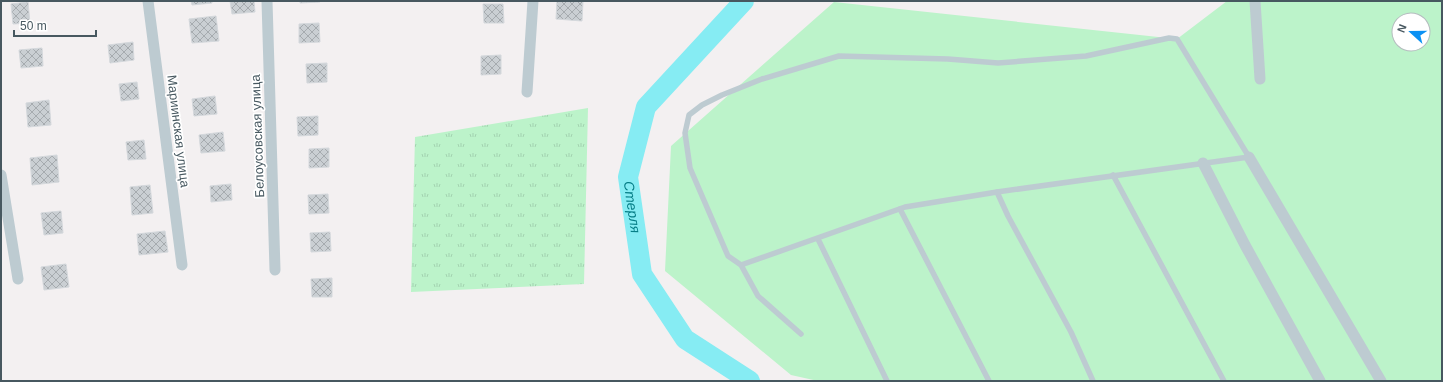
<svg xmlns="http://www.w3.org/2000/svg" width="1443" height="382" viewBox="0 0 1443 382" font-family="Arial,sans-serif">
	<defs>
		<pattern id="grass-tufts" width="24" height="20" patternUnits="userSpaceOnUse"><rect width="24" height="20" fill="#bcf3ca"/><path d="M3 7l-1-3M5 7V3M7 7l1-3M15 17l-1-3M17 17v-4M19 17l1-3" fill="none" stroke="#a3d2b0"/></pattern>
		<pattern id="building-cross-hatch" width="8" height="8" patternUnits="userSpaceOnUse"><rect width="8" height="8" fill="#cacfd3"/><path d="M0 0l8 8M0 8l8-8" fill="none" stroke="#a6abaf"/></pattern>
	</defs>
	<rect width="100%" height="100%" fill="#f3f0f1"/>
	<polygon fill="url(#grass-tufts)" points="588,108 584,284 411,292 415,137"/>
	<path fill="#bcf3ca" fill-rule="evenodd" d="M1227,1h215v380h-624l-27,-6 -126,-104 6,-125 163,-144 343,37zM1399,20h24v24h-24z"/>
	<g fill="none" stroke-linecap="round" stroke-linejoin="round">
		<path stroke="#86ecf3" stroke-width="20" id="s1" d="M744,1l-98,106 -18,70 14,97 43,65 65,42"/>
	</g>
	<g fill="url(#building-cross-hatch)" stroke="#d4d8dc">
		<polygon points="191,1 212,1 212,3 192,5"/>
		<polygon points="230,1 254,1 255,12 232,14"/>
		<polygon points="300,1 320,1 320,2 300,3"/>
		<polygon points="557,1 583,1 582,21 556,19"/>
		<polygon points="28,2 30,23 13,24 11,4"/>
		<polygon points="483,4 503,4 504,23 484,23"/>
		<polygon points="216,16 219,41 192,43 189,19"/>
		<polygon points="319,23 320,42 299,43 299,24"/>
		<polygon points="133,42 134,60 110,63 108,45"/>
		<polygon points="42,48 43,66 21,68 19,50"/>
		<polygon points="501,55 501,74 481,75 481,56"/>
		<polygon points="327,63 327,82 307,83 306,64"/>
		<polygon points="137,82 139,99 121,101 119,84"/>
		<polygon points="215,96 217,114 194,116 192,99"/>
		<polygon points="49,100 51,125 28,127 26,103"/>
		<polygon points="318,116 318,135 298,136 297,117"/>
		<polygon points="223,132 225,151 201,153 199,135"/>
		<polygon points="144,140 146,159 128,160 126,142"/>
		<polygon points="329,148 329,167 309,168 309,149"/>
		<polygon points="57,155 59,182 32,185 30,158"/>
		<polygon points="231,184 232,200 211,202 210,186"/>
		<polygon points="150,185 153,213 132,215 130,187"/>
		<polygon points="328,194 329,213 309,214 308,195"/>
		<polygon points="61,211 63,233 44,235 41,213"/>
		<polygon points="165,231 168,252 139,255 137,234"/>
		<polygon points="330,232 331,251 311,252 310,233"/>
		<polygon points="66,264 69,287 44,290 41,267"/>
		<polygon points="332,278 332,297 312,297 311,279"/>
	</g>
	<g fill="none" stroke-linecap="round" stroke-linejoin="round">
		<g stroke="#bdcbd1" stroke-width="5.5">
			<polyline points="1113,175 1224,381"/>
			<polyline points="997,192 1008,216 1071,332 1093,381"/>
			<polyline points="900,209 989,381"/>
			<polyline points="818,239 887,381"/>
			<polyline points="741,265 728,256 690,168 685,133 689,115 702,105 722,95 762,79 839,56 948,59 998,63 1086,56 1169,38 1177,39 1249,157 997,192 905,207 741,265 758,296 801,334"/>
		</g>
		<g stroke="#bdcbd1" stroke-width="11">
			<polyline points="148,1 182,265"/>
			<polyline points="267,1 275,270"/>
			<polyline points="1255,1 1260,79"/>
			<polyline points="527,92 533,1"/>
			<polyline points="1249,157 1381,381"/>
			<polyline points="1203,163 1245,245 1320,381"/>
			<polyline points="1,175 18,279"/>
		</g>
	</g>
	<g text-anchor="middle" stroke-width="3.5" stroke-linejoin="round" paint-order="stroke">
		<g font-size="13" fill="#475860" stroke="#fff">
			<text transform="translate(179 131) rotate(83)" y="5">Мариинская улица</text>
			<text transform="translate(257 136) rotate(-92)" y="5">Белоусовская улица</text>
		</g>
		<g font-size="14" font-style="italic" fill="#067e87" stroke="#fff">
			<text dy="5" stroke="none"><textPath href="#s1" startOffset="247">Стерля</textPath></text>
		</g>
	</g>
	<rect width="1443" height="382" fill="none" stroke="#475860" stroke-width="4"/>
	<g transform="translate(1411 32) rotate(291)"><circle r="19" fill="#ffffff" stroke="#b5bcbf"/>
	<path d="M0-3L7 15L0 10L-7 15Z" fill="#0b91f3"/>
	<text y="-6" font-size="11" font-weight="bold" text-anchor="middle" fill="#475860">N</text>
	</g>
	<path d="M14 30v6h82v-6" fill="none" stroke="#475860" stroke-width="2"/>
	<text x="20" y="30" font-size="12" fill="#475860" stroke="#ffffff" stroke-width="3" paint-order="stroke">50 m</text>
</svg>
